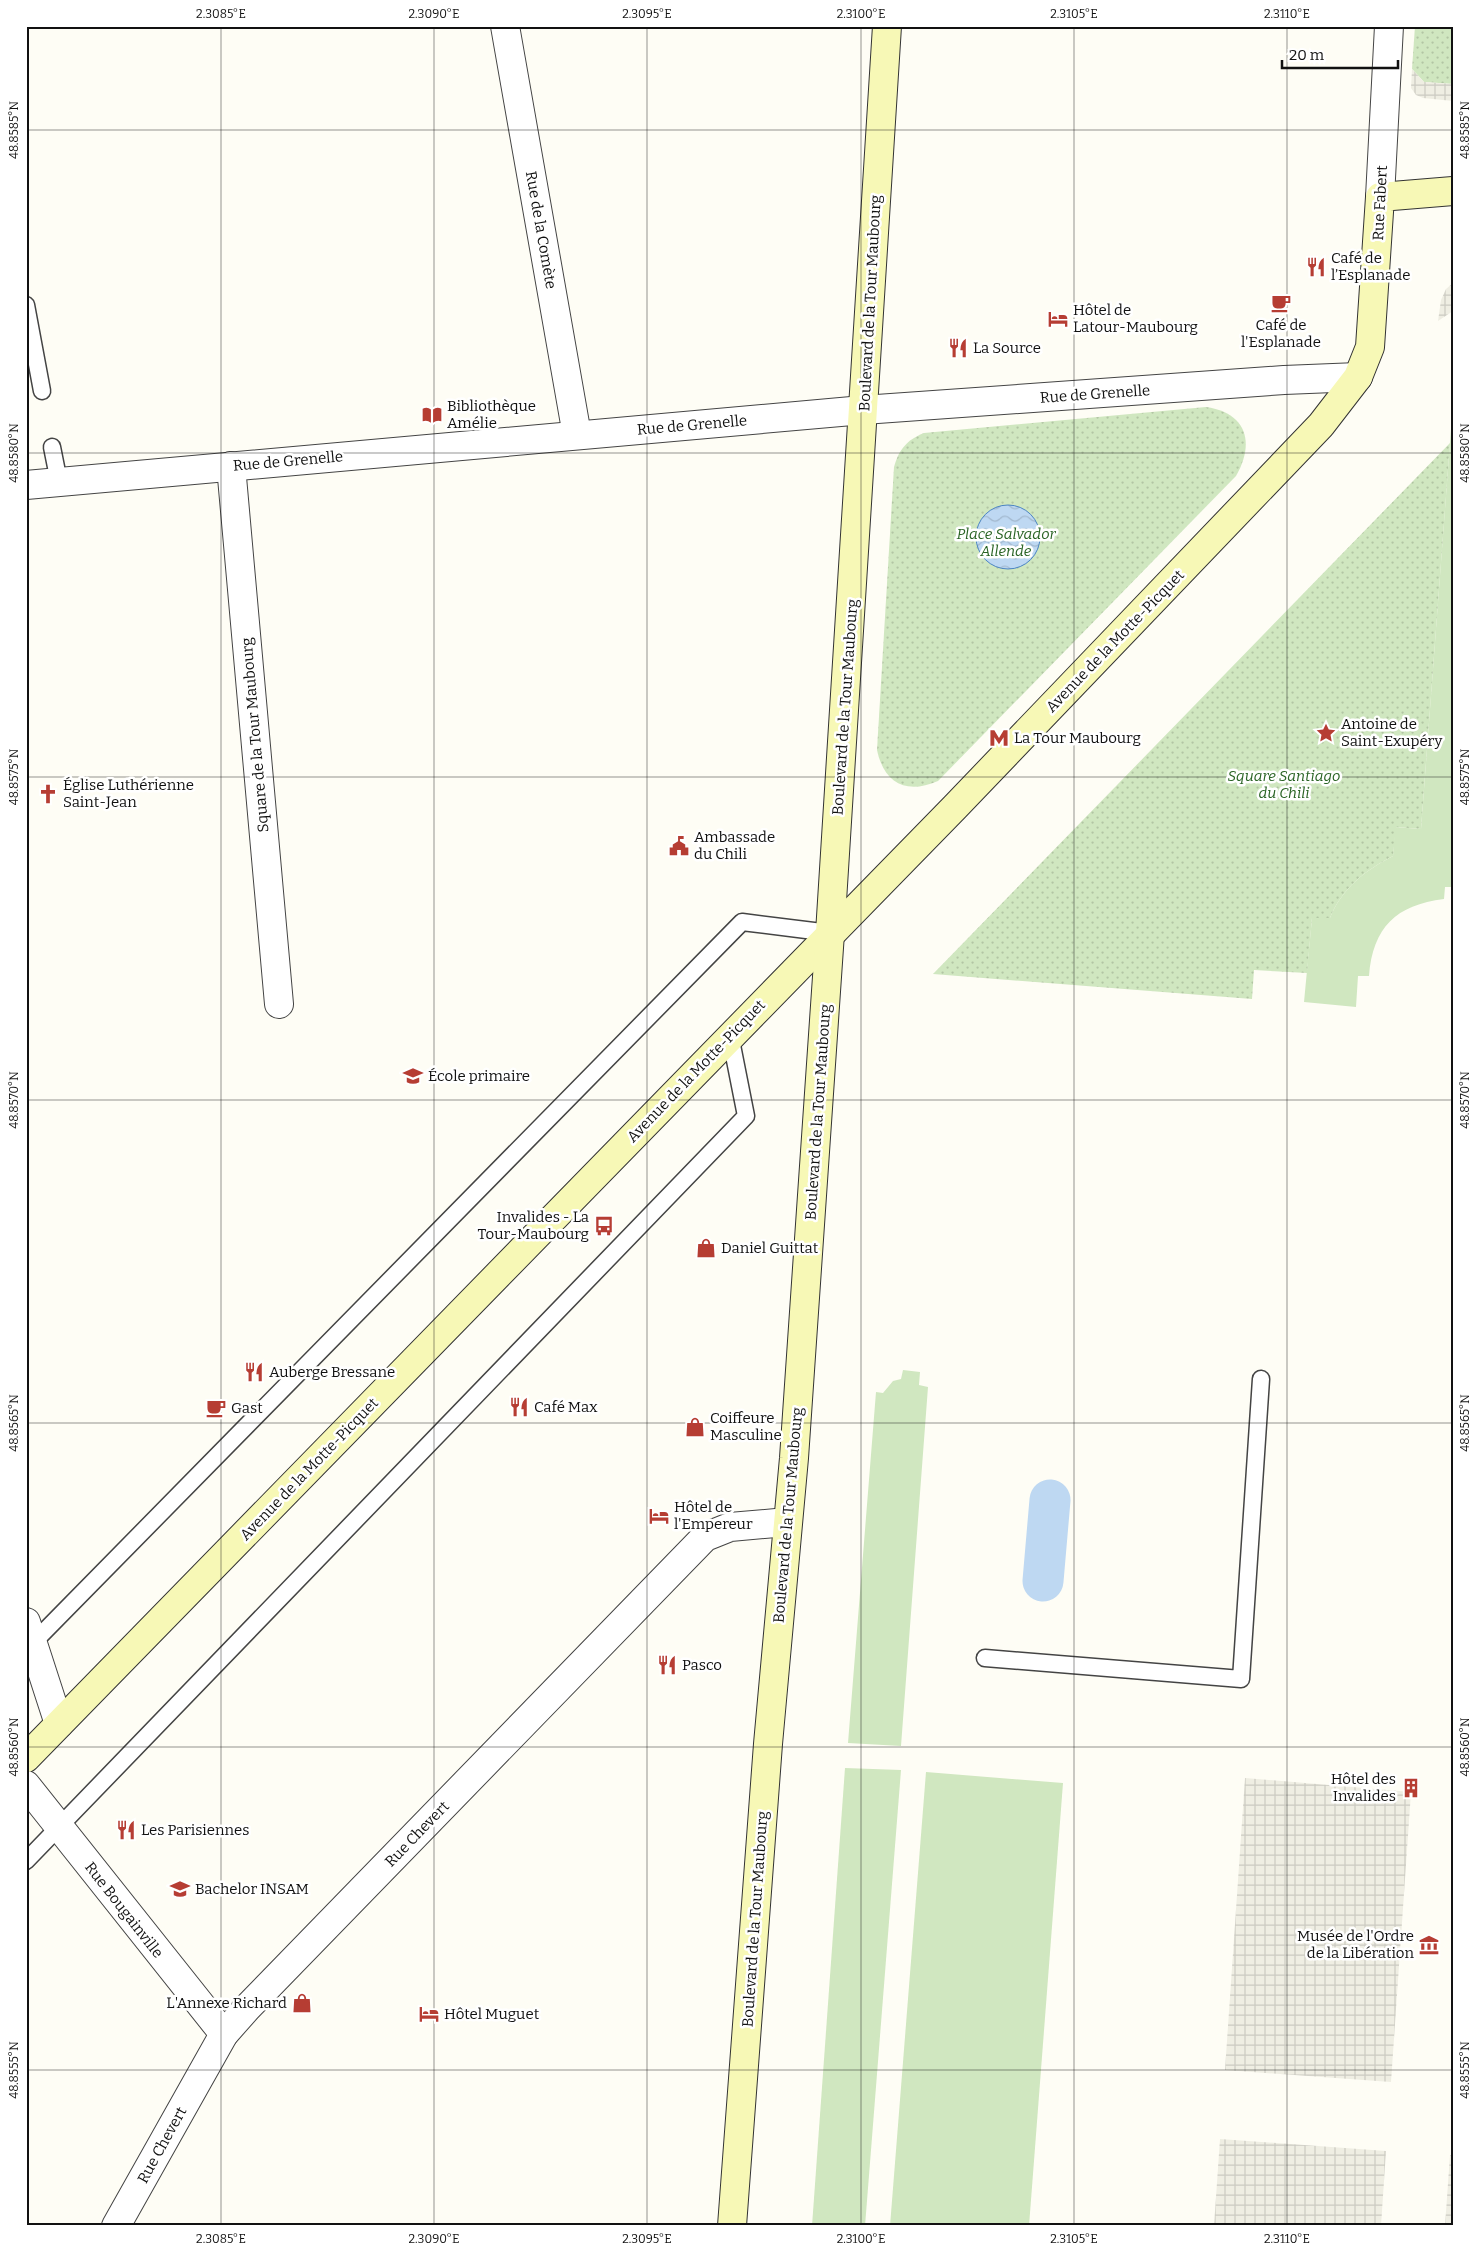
<svg xmlns="http://www.w3.org/2000/svg" width="1479" height="2252" viewBox="0 0 1479 2252" font-family="Bitter,serif">
	<defs>
		<pattern id="park-dots" width="8" height="8" patternUnits="userSpaceOnUse" patternTransform="scale(1.25)"><rect width="8" height="8" fill="#d0e7c0"/><path d="M2 2h.1M6 6h.1" fill="none" stroke="#b2c5a4" stroke-width="1.8" stroke-linecap="round"/></pattern>
		<pattern id="plaza-grid" width="8" height="8" patternUnits="userSpaceOnUse" patternTransform="scale(1.25)"><rect width="8" height="8" fill="#efeee3"/><path d="M0 4h8M4 0v8" fill="none" stroke="#cccbc2"/></pattern>
		<pattern id="water-waves" width="16" height="10" patternUnits="userSpaceOnUse" patternTransform="scale(1.25)"><rect width="16" height="10" fill="#bed8f2"/><path d="M0 5q4-4 8 0t8 0" fill="none" stroke="#a2b8ce"/></pattern>
	</defs>
	<rect width="100%" height="100%" fill="#fefdf5"/>
	<g fill="#d0e7c0">
		<path d="M1453,402v485h-8l-1,12c-48,6 -71,28 -75,77h-11l-2,31 -52,-5 8,-84h18c12,-30 36,-48 63,-62l2,-29 26,2z"/>
		<polygon points="903,1370 920,1372 919,1385 928,1387 901,1746 848,1743 876,1392 883,1393 893,1381 901,1379"/>
		<polygon points="845,1768 901,1770 865,2226 812,2226"/>
		<polygon points="926,1772 1063,1783 1029,2226 890,2226"/>
	</g>
	<g fill="url(#park-dots)">
		<polygon points="1415,26 1453,26 1453,84 1424,82 1412,69"/>
		<path d="M1206,407c41,6 49,36 30,69l-298,305c-32,14 -54,2 -61,-31l17,-283c5,-18 13,-27 30,-34z"/>
		<path d="M1450,443l-29,386 -25,-2 -3,29c-27,14 -51,32 -63,62h-18l-5,55 -53,-3 -2,29 -319,-25z"/>
	</g>
	<g fill="url(#plaza-grid)">
		<polygon points="1412,69 1424,82 1453,84 1453,101 1423,98 1416,95 1411,88"/>
		<polygon points="1453,283 1453,311 1438,321 1441,300 1446,289"/>
		<polygon points="1245,1778 1411,1792 1391,2082 1225,2070"/>
		<polygon points="1220,2139 1386,2151 1381,2226 1214,2226"/>
		<polygon points="1450,2155 1453,2156 1453,2226 1445,2226"/>
	</g>
	<circle fill="url(#water-waves)" stroke="#4b84c3" cx="1008" cy="537" r="32"/>
	<g fill="none" stroke-linecap="round" stroke-linejoin="round">
		<polyline stroke="#bed8f2" stroke-width="41" points="1043,1581 1050,1500"/>
		<defs>
			<g id="lane">
				<polyline points="26,305 42,391"/>
				<polyline points="52,447 59,482"/>
				<polyline points="28,1648 742,922 830,933"/>
				<polyline points="985,1658 1241,1679 1261,1379"/>
				<polyline points="26,1861 746,1116 730,1035"/>
			</g>
			<g id="street">
				<polyline points="505,26 577,435"/>
				<polyline points="1380,197 1389,26"/>
				<polyline points="231,466 279,1004"/>
				<polyline points="26,485 863,410 1284,380 1358,377"/>
				<polyline points="26,1622 59,1724"/>
				<polyline points="26,1785 224,2034"/>
				<polyline points="116,2226 224,2034 247,2008 705,1537 730,1527 787,1522"/>
			</g>
			<g id="secondary">
				<polyline points="26,1758 955,807 1321,425 1358,377 1370,347 1380,197 1453,191"/>
				<polyline points="732,2226 768,1744 794,1458 830,933 887,26"/>
			</g>
		</defs>
		<use href="#lane" stroke="#444" stroke-width="19"/>
		<use href="#street" stroke="#444" stroke-width="30"/>
		<use href="#secondary" stroke="#333" stroke-width="30"/>
		<use href="#lane" stroke="#fff" stroke-width="16"/>
		<use href="#street" stroke="#fff" stroke-width="28"/>
		<use href="#secondary" stroke="#f7f8b6" stroke-width="28"/>
	</g>
	<path fill="none" stroke="#111" stroke-width="1" stroke-opacity="0.45" d="M221,26v2200M434,26v2200M647,26v2200M861,26v2200M1074,26v2200M1287,26v2200M26,130h1427M26,453h1427M26,777h1427M26,1100h1427M26,1423h1427M26,1747h1427M26,2070h1427"/>
	<defs>
		<symbol id="restaurant-bare" viewBox="-9 -9 18 18"><path d="M-5-6h1v4h1v-4h1v4h1v-4h1v5L-1.5 .5V6h-2V.5L-5-1ZM5-6V6H3V1.5H1.5Q1.5-4 5-6Z" fill="#b63d33" stroke="#fff" stroke-width="2.5" paint-order="stroke"/></symbol>
		<symbol id="cafe-bare" viewBox="-9 -9 18 18"><path d="M-5.5-4.5H6V0H3Q3 3.5 0 3.5H-2.5Q-5.5 3.5-5.5 0ZM3-3.2v2h1.7v-2ZM-6 4.5H4V6H-6Z" fill="#b63d33" stroke="#fff" stroke-width="2.5" paint-order="stroke"/></symbol>
		<symbol id="hotel-bare" viewBox="-9 -9 18 18"><path d="M-6-4.5h1.5V1H6V5H4.5V3h-9V5H-6ZM-4 0a1.8 1.8 0 1 1 3.6 0ZM.5 0V-2.5h3Q6-2.5 6 0Z" fill="#b63d33" stroke="#fff" stroke-width="2.5" paint-order="stroke"/></symbol>
		<symbol id="library-bare" viewBox="-9 -9 18 18"><path d="M-6-4Q-3-5.5-.7-3.5V5Q-3 3-6 4ZM6-4Q3-5.5 .7-3.5V5Q3 3 6 4Z" fill="#b63d33" stroke="#fff" stroke-width="2.5" paint-order="stroke"/></symbol>
		<symbol id="sight-bare" viewBox="-9 -9 18 18"><path d="M0-6L1.8-2.2L6-1.7L2.9 1.2L3.7 5.4L0 3.3L-3.7 5.4L-2.9 1.2L-6-1.7L-1.8-2.2Z" fill="#b63d33" stroke="#fff" stroke-width="2.5" paint-order="stroke"/></symbol>
		<symbol id="metro-bare" viewBox="-9 -9 18 18"><path d="M-5.5 5V-5H-3L0 0L3-5H5.5V5H3V-.5L0 4L-3-.5V5Z" fill="#b63d33" stroke="#fff" stroke-width="2.5" paint-order="stroke"/></symbol>
		<symbol id="church-bare" viewBox="-9 -9 18 18"><path d="M-1.2-6h2.4v3.5h3.3v2.4h-3.3V6h-2.4V-.1h-3.3v-2.4h3.3Z" fill="#b63d33" stroke="#fff" stroke-width="2.5" paint-order="stroke"/></symbol>
		<symbol id="civic-bare" viewBox="-9 -9 18 18"><path d="M-.6-6.5H3V-4.5H.6V-3L4-1V1h2V6H-6V1h2V-1L-.6-3ZM-1.2 2.5V6h2.4V2.5Z" fill="#b63d33" stroke="#fff" stroke-width="2.5" paint-order="stroke"/></symbol>
		<symbol id="school-bare" viewBox="-9 -9 18 18"><path d="M0-5L7-2L0 1L-7-2ZM-4 1L0 2.5L4 1V4Q0 6-4 4Z" fill="#b63d33" stroke="#fff" stroke-width="2.5" paint-order="stroke"/></symbol>
		<symbol id="bus-bare" viewBox="-9 -9 18 18"><path d="M-5-6H5V4H4V6H2V4H-2V6H-4V4H-5ZM-3.5-4V0h7V-4ZM-3.5 1.2v1.5H-2V1.2ZM2 1.2v1.5H3.5V1.2Z" fill="#b63d33" stroke="#fff" stroke-width="2.5" paint-order="stroke"/></symbol>
		<symbol id="shop-bare" viewBox="-9 -9 18 18"><path d="M-5-2.5h2.3a2.7 3.5 0 0 1 5.4 0H5L5.5 6h-11ZM-1.5-2.5h3a1.5 2.3 0 0 0-3 0Z" fill="#b63d33" stroke="#fff" stroke-width="2.5" paint-order="stroke"/></symbol>
		<symbol id="building-bare" viewBox="-9 -9 18 18"><path d="M-4-6H4V6H1V3H-1V6H-4ZM-2.5-4.3h1.7v1.8h-1.7ZM.8-4.3h1.7v1.8H.8ZM-2.5-1h1.7V.8h-1.7ZM.8-1h1.7V.8H.8Z" fill="#b63d33" stroke="#fff" stroke-width="2.5" paint-order="stroke"/></symbol>
		<symbol id="university-bare" viewBox="-9 -9 18 18"><path d="M0-5L7-2L0 1L-7-2ZM-4 1L0 2.5L4 1V4Q0 6-4 4Z" fill="#b63d33" stroke="#fff" stroke-width="2.5" paint-order="stroke"/></symbol>
		<symbol id="museum-bare" viewBox="-9 -9 18 18"><path d="M0-6L6-3V-2H-6V-3ZM-5-1h2V3h-2ZM-1-1h2V3h-2ZM3-1h2V3H3ZM-6 4H6V6H-6Z" fill="#b63d33" stroke="#fff" stroke-width="2.5" paint-order="stroke"/></symbol>
	</defs>
	<g fill-rule="evenodd">
		<use href="#restaurant-bare" x="1302" y="253" width="28" height="28"/>
		<use href="#cafe-bare" x="1267" y="289" width="28" height="28"/>
		<use href="#hotel-bare" x="1044" y="305" width="28" height="28"/>
		<use href="#restaurant-bare" x="944" y="334" width="28" height="28"/>
		<use href="#library-bare" x="418" y="401" width="28" height="28"/>
		<use href="#sight-bare" x="1312" y="719" width="28" height="28"/>
		<use href="#metro-bare" x="985" y="724" width="28" height="28"/>
		<use href="#church-bare" x="34" y="780" width="28" height="28"/>
		<use href="#civic-bare" x="665" y="832" width="28" height="28"/>
		<use href="#school-bare" x="399" y="1062" width="28" height="28"/>
		<use href="#bus-bare" x="590" y="1212" width="28" height="28"/>
		<use href="#shop-bare" x="692" y="1234" width="28" height="28"/>
		<use href="#restaurant-bare" x="240" y="1358" width="28" height="28"/>
		<use href="#restaurant-bare" x="505" y="1393" width="28" height="28"/>
		<use href="#cafe-bare" x="202" y="1394" width="28" height="28"/>
		<use href="#shop-bare" x="681" y="1413" width="28" height="28"/>
		<use href="#hotel-bare" x="645" y="1502" width="28" height="28"/>
		<use href="#restaurant-bare" x="653" y="1651" width="28" height="28"/>
		<use href="#building-bare" x="1397" y="1774" width="28" height="28"/>
		<use href="#restaurant-bare" x="112" y="1816" width="28" height="28"/>
		<use href="#university-bare" x="166" y="1875" width="28" height="28"/>
		<use href="#museum-bare" x="1415" y="1931" width="28" height="28"/>
		<use href="#shop-bare" x="288" y="1989" width="28" height="28"/>
		<use href="#hotel-bare" x="415" y="2000" width="28" height="28"/>
	</g>
	<g text-anchor="middle" stroke-width="5" stroke-linejoin="round" paint-order="stroke">
		<g font-size="15" fill="#111" stroke="#fff">
			<text transform="translate(1380 203) rotate(-87)" y="5">Rue Fabert</text>
			<text transform="translate(541 230) rotate(80)" y="5">Rue de la Comète</text>
			<text transform="translate(870 303) rotate(-87)" y="5">Boulevard de la Tour Maubourg</text>
			<text transform="translate(1095 394) rotate(-4)" y="5">Rue de Grenelle</text>
			<text transform="translate(692 425) rotate(-5)" y="5">Rue de Grenelle</text>
			<text transform="translate(288 461) rotate(-5)" y="5">Rue de Grenelle</text>
			<text transform="translate(1115 641) rotate(-46)" y="5">Avenue de la Motte-Picquet</text>
			<text transform="translate(845 707) rotate(-86)" y="5">Boulevard de la Tour Maubourg</text>
			<text transform="translate(255 735) rotate(-95)" y="5">Square de la Tour Maubourg</text>
			<text transform="translate(696 1071) rotate(-46)" y="5">Avenue de la Motte-Picquet</text>
			<text transform="translate(818 1112) rotate(-86)" y="5">Boulevard de la Tour Maubourg</text>
			<text transform="translate(309 1469) rotate(-46)" y="5">Avenue de la Motte-Picquet</text>
			<text transform="translate(788 1515) rotate(-85)" y="5">Boulevard de la Tour Maubourg</text>
			<text transform="translate(417 1834) rotate(-46)" y="5">Rue Chevert</text>
			<text transform="translate(124 1910) rotate(52)" y="5">Rue Bougainville</text>
			<text transform="translate(755 1919) rotate(-86)" y="5">Boulevard de la Tour Maubourg</text>
			<text transform="translate(162 2145) rotate(-61)" y="5">Rue Chevert</text>
		</g>
		<g font-size="15" fill="#111" stroke="#fff" text-anchor="start">
			<text x="1331" y="263">Café de<tspan x="1331" dy="17">l’Esplanade</tspan></text>
			<text x="1073" y="315">Hôtel de<tspan x="1073" dy="17">Latour-Maubourg</tspan></text>
			<text x="1281" y="330" text-anchor="middle">Café de<tspan x="1281" dy="17">l'Esplanade</tspan></text>
			<text x="973" y="353">La Source</text>
			<text x="447" y="411">Bibliothèque<tspan x="447" dy="17">Amélie</tspan></text>
			<text x="1341" y="729">Antoine de<tspan x="1341" dy="17">Saint-Exupéry</tspan></text>
			<text x="1014" y="743">La Tour Maubourg</text>
			<text x="63" y="790">Église Luthérienne<tspan x="63" dy="17">Saint-Jean</tspan></text>
			<text x="694" y="842">Ambassade<tspan x="694" dy="17">du Chili</tspan></text>
			<text x="428" y="1081">École primaire</text>
			<text x="589" y="1222" text-anchor="end">Invalides - La<tspan x="589" dy="17">Tour-Maubourg</tspan></text>
			<text x="721" y="1253">Daniel Guittat</text>
			<text x="269" y="1377">Auberge Bressane</text>
			<text x="534" y="1412">Café Max</text>
			<text x="231" y="1413">Gast</text>
			<text x="710" y="1423">Coiffeure<tspan x="710" dy="17">Masculine</tspan></text>
			<text x="674" y="1512">Hôtel de<tspan x="674" dy="17">l'Empereur</tspan></text>
			<text x="682" y="1670">Pasco</text>
			<text x="1396" y="1784" text-anchor="end">Hôtel des<tspan x="1396" dy="17">Invalides</tspan></text>
			<text x="141" y="1835">Les Parisiennes</text>
			<text x="195" y="1894">Bachelor INSAM</text>
			<text x="1414" y="1941" text-anchor="end">Musée de l'Ordre<tspan x="1414" dy="17">de la Libération</tspan></text>
			<text x="287" y="2008" text-anchor="end">L'Annexe Richard</text>
			<text x="444" y="2019">Hôtel Muguet</text>
		</g>
		<g font-size="15" font-style="italic" fill="#2a6425" stroke="#fff">
			<text x="1006" y="539">Place Salvador<tspan x="1006" dy="17">Allende</tspan></text>
			<text x="1284" y="781">Square Santiago<tspan x="1284" dy="17">du Chili</tspan></text>
		</g>
	</g>
	<rect width="1479" height="2252" fill="none" stroke="#ffffff" stroke-width="55"/>
	<path d="M1282 60v8h116v-8" fill="none" stroke="#111111" stroke-width="2.5"/>
	<text x="1289" y="60" font-size="15" fill="#111111" stroke="#ffffff" stroke-width="4" paint-order="stroke">20 m</text>
	<rect x="28" y="28" width="1424" height="2196" fill="none" stroke="#111" stroke-width="2"/>
	<g font-size="12" text-anchor="middle" fill="#111">
		<text x="221" y="18">2.3085°E</text>
		<text x="434" y="18">2.3090°E</text>
		<text x="647" y="18">2.3095°E</text>
		<text x="861" y="18">2.3100°E</text>
		<text x="1074" y="18">2.3105°E</text>
		<text x="1287" y="18">2.3110°E</text>
		<text transform="translate(14 130) rotate(-90)" y="4">48.8585°N</text>
		<text transform="translate(1465 130) rotate(-90)" y="4">48.8585°N</text>
		<text transform="translate(14 453) rotate(-90)" y="4">48.8580°N</text>
		<text transform="translate(1465 453) rotate(-90)" y="4">48.8580°N</text>
		<text transform="translate(14 777) rotate(-90)" y="4">48.8575°N</text>
		<text transform="translate(1465 777) rotate(-90)" y="4">48.8575°N</text>
		<text transform="translate(14 1100) rotate(-90)" y="4">48.8570°N</text>
		<text transform="translate(1465 1100) rotate(-90)" y="4">48.8570°N</text>
		<text transform="translate(14 1423) rotate(-90)" y="4">48.8565°N</text>
		<text transform="translate(1465 1423) rotate(-90)" y="4">48.8565°N</text>
		<text transform="translate(14 1747) rotate(-90)" y="4">48.8560°N</text>
		<text transform="translate(1465 1747) rotate(-90)" y="4">48.8560°N</text>
		<text transform="translate(14 2070) rotate(-90)" y="4">48.8555°N</text>
		<text transform="translate(1465 2070) rotate(-90)" y="4">48.8555°N</text>
		<text x="221" y="2243">2.3085°E</text>
		<text x="434" y="2243">2.3090°E</text>
		<text x="647" y="2243">2.3095°E</text>
		<text x="861" y="2243">2.3100°E</text>
		<text x="1074" y="2243">2.3105°E</text>
		<text x="1287" y="2243">2.3110°E</text>
	</g>
</svg>
